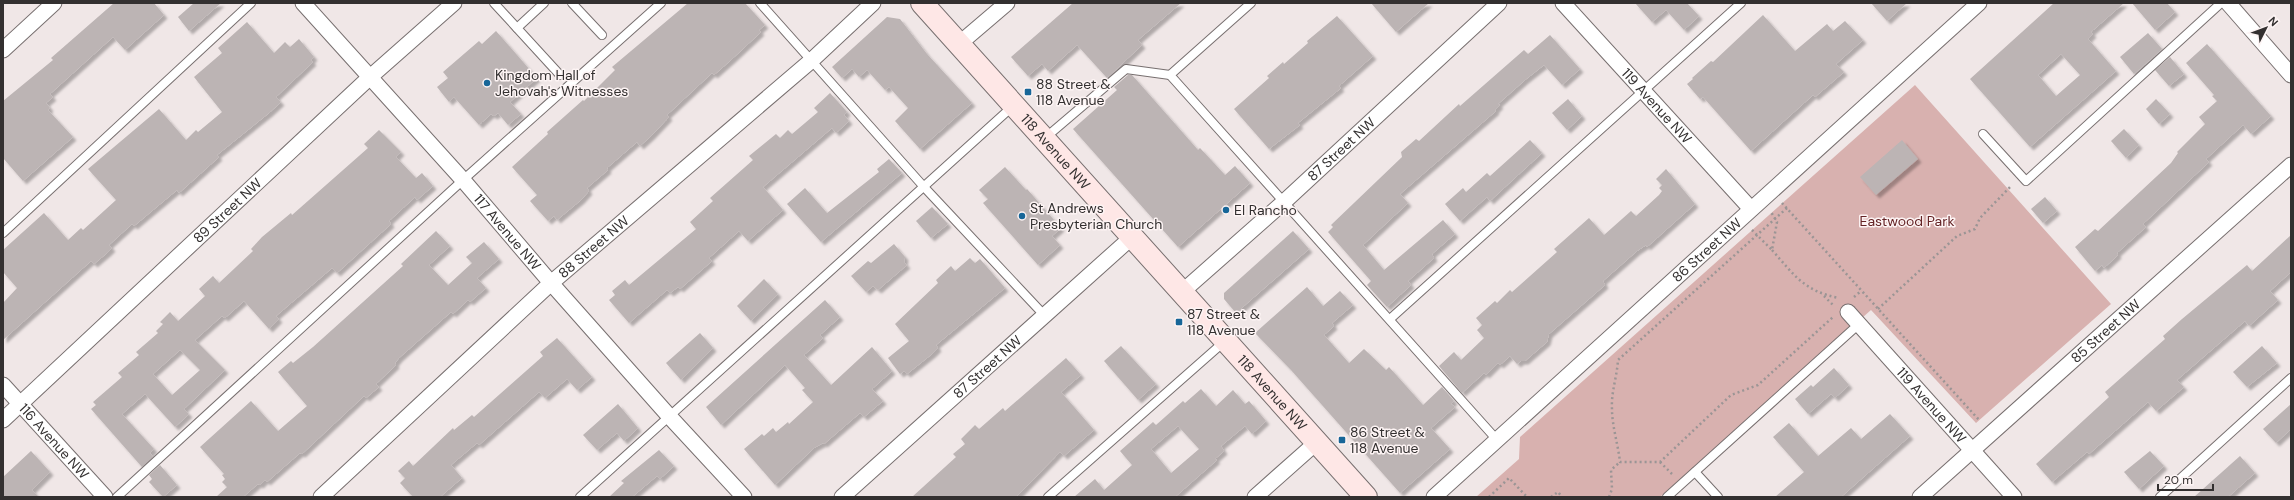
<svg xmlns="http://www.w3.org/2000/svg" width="2294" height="500" viewBox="0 0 2294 500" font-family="'DM Sans',sans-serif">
	<defs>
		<filter id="shadow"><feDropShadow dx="3.5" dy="3.5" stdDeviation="1" flood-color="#0004"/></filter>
	</defs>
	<rect width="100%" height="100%" fill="#f0e7e7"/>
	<polygon fill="#d8b1af" points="1915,85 2111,304 1976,423 1871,310 1660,497 1476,497 1519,459 1520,437"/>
	<g fill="#bcb4b4" fill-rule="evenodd" filter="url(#shadow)">
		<polygon points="114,3 154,3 164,15 125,50 113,37 50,94 53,97 46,103 50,108 48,110 73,137 23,181 3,158 3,101 53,60 51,58"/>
		<polygon points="194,3 221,3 189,31 178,17"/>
		<polygon points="688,3 745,3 765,25 759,30 761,32 731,60 714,75 712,73 667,115 669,117 651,136 640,146 637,142 607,168 608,170 587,188 589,191 581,200 557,220 554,216 548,221 530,201 537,195 512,167 548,134 547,132 583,100 584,101 615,70 612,67"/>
		<polygon points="1073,3 1181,3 1138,40 1142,45 1107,78 1077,45 1048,71 1042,64 1028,76 1011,57"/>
		<polygon points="1371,3 1429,3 1396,32"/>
		<polygon points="1635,3 1687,3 1699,16 1684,30 1666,10 1652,22"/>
		<polygon points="1871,3 1907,3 1887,21"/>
		<path d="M2054,3h70l-33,29 2,2 -5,5 28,32 -86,76 -60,-68zM2061,54l19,21 -24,21 -18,-21z"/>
		<polygon points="2132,3 2167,3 2175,12 2155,30"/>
		<polygon points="1763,15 1795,51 1827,24 1833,31 1845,21 1863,40 1836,64 1844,72 1815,97 1813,95 1751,151 1703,97 1700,99 1687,84 1693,79 1692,78 1711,61 1713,62"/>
		<polygon points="1337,16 1373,56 1339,86 1341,88 1298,123 1300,125 1269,149 1234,109 1269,78 1267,76 1283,62 1284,64 1308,43 1307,41"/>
		<polygon points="887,17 900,19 927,54 972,103 920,149 895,121 908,108 889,87 885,90 867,70 859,77 852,69 842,78 832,67"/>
		<polygon points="247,22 274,53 285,42 290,47 299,39 314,57 311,60 313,62 276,97 281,102 269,113 217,155 219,157 179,193 177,190 134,226 132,224 109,245 112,248 107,253 94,264 91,261 3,340 3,303 17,288 3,272 3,250 44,213 68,240 81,228 83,230 116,200 88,169 159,109 186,140 196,130 198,132 222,112 194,77 222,53 218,48"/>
		<polygon points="496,31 537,78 510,102 521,114 508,125 498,113 494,116 491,114 479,125 454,97 449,102 437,87 448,78 443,72 479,41 482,44"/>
		<polygon points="2148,33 2162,49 2134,74 2120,57"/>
		<polygon points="1550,35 1580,69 1562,85 1544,65 1525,80 1498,104 1500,105 1495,110 1496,111 1400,194 1408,203 1363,245 1384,270 1443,220 1455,234 1432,254 1434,258 1408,281 1411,285 1387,307 1367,285 1371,281 1328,232 1333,227 1331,225 1402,157 1401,152 1416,139 1419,141 1459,104 1460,106 1524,50 1528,54"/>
		<polygon points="2207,44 2271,116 2251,134 2243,125 2206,159 2209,162 2143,224 2146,227 2117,253 2118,255 2104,268 2102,265 2095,271 2075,247 2095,229 2098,231 2171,163 2178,153 2177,152 2205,124 2199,117 2217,101 2212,96 2214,95 2186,63"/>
		<polygon points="2170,57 2184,74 2169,86 2155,70"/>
		<polygon points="1128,75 1132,75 1198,150 1200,148 1225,175 1235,166 1250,183 1178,247 1073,129 1117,90 1114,87"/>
		<polygon points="830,93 847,112 844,115 849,121 836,133 832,128 763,187 783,210 748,241 739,231 709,258 712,261 680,289 678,287 670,293 667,290 629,323 609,300 615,295 612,291 625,280 629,285 696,229 690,222 713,201 710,198 753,160 749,156 776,134 780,138 788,130 792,134 818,112 814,108"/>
		<polygon points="1568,99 1582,116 1567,130 1552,113"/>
		<polygon points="2156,99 2170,114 2159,124 2146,109"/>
		<polygon points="2124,129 2139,145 2126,158 2111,141"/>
		<path d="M379,130l22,22 -5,5 20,21 6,-5 11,13 -16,14 -2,-3 -26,24 2,3 -54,49 -5,-5 -56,48 3,3 -10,10 -25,-28 -19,17 -3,-2 -27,24 30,30 -41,39 5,5 -14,13 -30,-33 -23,20 32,35 -4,4 3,4 -11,10 -51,-58 5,-4 -3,-3 29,-25 -4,-4 21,-18 -3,-3 22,-19 -2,-2 7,-7 -3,-2 10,-10 8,9 27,-25 -6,-7 14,-13 6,7 34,-32 -2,-2 11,-12 29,-24 1,2 76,-67 -4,-4zM180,350l20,20 -28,25 -19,-21z"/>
		<polygon points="1530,140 1542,153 1490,201 1487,197 1460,221 1445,204 1463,188 1466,192 1487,173 1490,176"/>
		<polygon points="1902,140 1918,159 1876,195 1860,177"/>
		<polygon points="889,159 902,173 821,242 787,204 805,188 827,213 879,172 877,169"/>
		<polygon points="1005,167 1026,190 1027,189 1061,228 1052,236 1060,245 1038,265 983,203 988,199 979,190"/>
		<polygon points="1666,169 1695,204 1647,247 1646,245 1637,251 1603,281 1605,285 1549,334 1547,342 1525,361 1521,361 1517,364 1510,356 1500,365 1498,363 1486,375 1484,373 1462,393 1439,366 1454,352 1461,360 1484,338 1477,330 1482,325 1476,318 1495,301 1497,303 1510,290 1512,292 1557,252 1554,249 1589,218 1604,235 1631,211 1636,216 1659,195 1662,191 1659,188 1662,185 1656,179"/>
		<polygon points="2045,197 2057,211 2043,223 2031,209"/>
		<polygon points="932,207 948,224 931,238 916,221"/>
		<polygon points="436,231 450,246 429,265 448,285 472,263 466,257 484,242 499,259 477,278 486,288 470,302 468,300 453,314 451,312 399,358 395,363 396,365 376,384 379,387 366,398 364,396 302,454 300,453 267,482 265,480 260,485 258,484 243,497 216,497 227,487 222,482 225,479 222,475 224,474 200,447 251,401 278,431 307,406 278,372 291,361 293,363 313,347 403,266 401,264"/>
		<polygon points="1293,231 1309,249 1236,313 1224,299 1224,293"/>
		<polygon points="2291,235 2291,272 2270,291 2278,300 2249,326 2245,321 2177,380 2184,387 2156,411 2148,402 2089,454 2087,452 2052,482 2036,464 2109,397 2105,392 2165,339 2163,336 2182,319 2247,265 2252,271"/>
		<polygon points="894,244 905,257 904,262 907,265 878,290 873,286 866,292 851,276 868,261 871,263"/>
		<polygon points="970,258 975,263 980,259 1005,288 936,345 938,348 932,354 907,374 904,371 900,374 888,358 909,341 895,324 938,283 936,280 951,266 955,271"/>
		<polygon points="764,279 778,294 751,321 737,306"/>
		<polygon points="1307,287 1323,306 1340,291 1353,305 1332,323 1334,326 1324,335 1349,363 1364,349 1386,370 1389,367 1423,405 1442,387 1454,401 1451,404 1455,407 1431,428 1450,449 1400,493 1291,370 1255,333"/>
		<polygon points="825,300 840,317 820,335 823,338 804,355 831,385 872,347 892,371 872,389 883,401 864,417 860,413 824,444 823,443 814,448 775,485 744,449 762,434 764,436 773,428 776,432 788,422 789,424 813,402 802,390 805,388 785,365 721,425 706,407"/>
		<polygon points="700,333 713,348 681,380 666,363"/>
		<polygon points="557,338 592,377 577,390 567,379 545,398 539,392 479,445 477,443 451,465 462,478 440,497 413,497 400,483 405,478 398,471 409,461 413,466 453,428 454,430 472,415 474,417 543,356 540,352"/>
		<polygon points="1121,346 1156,384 1138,400 1104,361"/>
		<polygon points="2262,346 2277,363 2247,387 2233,372"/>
		<polygon points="1066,358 1081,375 1061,392 1094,430 1064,456 1060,452 1016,497 912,497 956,457 953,454 965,444 961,439 975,425 979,429 1003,408 1005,411"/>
		<polygon points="1834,368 1849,385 1835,398 1831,394 1808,414 1795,399 1811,385 1813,387"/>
		<path d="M1201,389l15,17 17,-16 12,14 4,-3 17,20 -14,13 -7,-8 -24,20 3,5 -9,8 2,1 -42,37h-101l21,-18 9,11 28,-25 -12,-14 33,-29 3,3 27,-24 2,2zM1178,426l21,23 -28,24 -20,-24z"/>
		<polygon points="618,404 638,428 624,441 617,433 597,450 583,435"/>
		<polygon points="2291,404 2291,429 2276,443 2263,429"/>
		<polygon points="1890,414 1910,436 1841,497 1775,497 1804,472 1773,437 1789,423 1818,456 1851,428 1861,439"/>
		<polygon points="659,450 674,466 660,479 657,476 632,497 609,497 624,483 621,481"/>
		<polygon points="31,451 50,472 32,490 39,497 3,497 3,477"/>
		<polygon points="2150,451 2164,466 2139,489 2124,472"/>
		<polygon points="2240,456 2255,473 2228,497 2194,497"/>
		<polygon points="160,465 177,485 163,497 149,482 152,479 149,475"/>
	</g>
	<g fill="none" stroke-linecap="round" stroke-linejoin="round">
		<defs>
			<g id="lane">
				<polyline points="494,3 560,75"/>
				<polyline points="572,3 602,35"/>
				<polyline points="760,3 924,187 1045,316"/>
				<polyline points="1251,3 1170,75 1498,441"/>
				<polyline points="517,28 544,3"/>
				<polyline points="1983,134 2026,181 2221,3"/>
				<polyline points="1045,138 1126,69 1170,75"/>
				<polyline points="3,233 251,3"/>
				<polyline points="1390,319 1741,3"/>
				<polyline points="1695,472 1718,497"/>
				<polyline points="117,497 463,180 661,3"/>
				<polyline points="580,497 1013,106"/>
				<polyline points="1048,497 1225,341"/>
				<polyline points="1667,497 1859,324"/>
				<polyline points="2160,497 2291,378"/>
			</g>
			<g id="street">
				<path id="s1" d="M303,3l160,177 88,103 118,133 75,81"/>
				<path id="s2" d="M1563,3l188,206"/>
				<polyline points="2228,3 2291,75"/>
				<polyline points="959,44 1007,3"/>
				<polyline points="3,50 54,3"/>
				<path id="s3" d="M1182,292l103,-91 214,-198"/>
				<path id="s4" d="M1848,312l166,185"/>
				<path id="s5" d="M3,385l102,112"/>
				<path id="s6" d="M3,420l366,-342 85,-75"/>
				<path id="s7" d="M321,497l230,-214 261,-223 61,-57"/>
				<path id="s8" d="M842,497l290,-260"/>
				<polyline points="1255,497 1317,442"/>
				<path id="s9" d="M1434,497l545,-494"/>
				<path id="s10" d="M1920,497l371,-332"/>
			</g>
			<g id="secondary">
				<path id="s11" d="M922,3l444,494"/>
			</g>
		</defs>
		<use href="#lane" stroke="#776f6f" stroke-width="10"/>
		<use href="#street" stroke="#776f6f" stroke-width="17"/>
		<use href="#secondary" stroke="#776f6f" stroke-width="24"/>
		<g stroke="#9b9595" stroke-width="2.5" stroke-dasharray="2 3" stroke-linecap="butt">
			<polyline points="1782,203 1980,421"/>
			<path d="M1787,208l-169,152c-1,17 -7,32 -6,49 0,17 6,35 8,53h40l71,-67 27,-10 75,-68"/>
			<polyline points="1752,230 1772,250 1777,222 1771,212"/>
			<path d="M1772,250c23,26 32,41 67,48"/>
			<polyline points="1824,296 1833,305"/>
			<polyline points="1854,297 1861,291"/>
			<polyline points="1878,309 1957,236 1975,229 1980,218 2012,185"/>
			<polyline points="1660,462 1672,474"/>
			<polyline points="1489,497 1509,478 1527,497"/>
			<polyline points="1551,497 1558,492 1562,497"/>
			<polyline points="1609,497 1612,489 1611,470 1620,462"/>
		</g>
		<use href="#lane" stroke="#fff" stroke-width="8"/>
		<use href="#street" stroke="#fff" stroke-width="15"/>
		<use href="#secondary" stroke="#fee7e6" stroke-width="22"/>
	</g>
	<g fill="#176698" stroke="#fdf4f4" stroke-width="1.5">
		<circle cx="487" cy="83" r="4"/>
		<rect x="1024" y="88" width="8" height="8" rx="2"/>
		<circle cx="1226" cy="210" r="4"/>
		<circle cx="1022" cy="216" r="4"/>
		<rect x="1175" y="318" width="8" height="8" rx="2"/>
		<rect x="1338" y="436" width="8" height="8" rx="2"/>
	</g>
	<g text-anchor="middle" stroke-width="3" stroke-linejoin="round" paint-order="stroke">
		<g font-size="14" fill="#333030" stroke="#fdf4f4" text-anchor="start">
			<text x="495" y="80">Kingdom Hall of<tspan x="495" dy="16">Jehovah's Witnesses</tspan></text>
			<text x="1036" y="89">88 Street &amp;<tspan x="1036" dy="16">118 Avenue</tspan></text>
			<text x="1030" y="213">St Andrews<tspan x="1030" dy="16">Presbyterian Church</tspan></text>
			<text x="1234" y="215">El Rancho</text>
			<text x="1187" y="319">87 Street &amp;<tspan x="1187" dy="16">118 Avenue</tspan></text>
			<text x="1350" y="437">86 Street &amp;<tspan x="1350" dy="16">118 Avenue</tspan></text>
		</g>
		<g font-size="14" fill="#333030" stroke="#fdf4f4">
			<text dy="5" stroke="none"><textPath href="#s2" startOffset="139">119 Avenue NW</textPath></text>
			<text dy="5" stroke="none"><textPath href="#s3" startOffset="214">87 Street NW</textPath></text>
			<text dy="5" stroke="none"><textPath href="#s11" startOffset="200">118 Avenue NW</textPath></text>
			<text dy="5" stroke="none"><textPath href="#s6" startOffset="307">89 Street NW</textPath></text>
			<text dy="5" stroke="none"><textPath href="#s1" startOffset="307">117 Avenue NW</textPath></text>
			<text dy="5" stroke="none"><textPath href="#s7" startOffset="370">88 Street NW</textPath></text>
			<text dy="5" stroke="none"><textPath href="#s9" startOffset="368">86 Street NW</textPath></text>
			<text dy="5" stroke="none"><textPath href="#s10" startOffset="249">85 Street NW</textPath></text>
			<text dy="5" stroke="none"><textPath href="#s8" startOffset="195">87 Street NW</textPath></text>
			<text dy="5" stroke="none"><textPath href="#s11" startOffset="524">118 Avenue NW</textPath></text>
			<text dy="5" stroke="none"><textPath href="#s4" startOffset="125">119 Avenue NW</textPath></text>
			<text dy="5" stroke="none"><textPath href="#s5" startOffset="76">116 Avenue NW</textPath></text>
		</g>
		<g font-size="14" fill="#652426" stroke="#fdf4f4">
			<text x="1907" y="226">Eastwood Park</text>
		</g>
	</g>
	<rect width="2294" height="500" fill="none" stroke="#333030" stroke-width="8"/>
	<g transform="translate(2266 28) rotate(48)" stroke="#fdf4f4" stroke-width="3" paint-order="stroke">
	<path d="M0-3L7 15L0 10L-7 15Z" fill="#333030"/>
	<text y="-6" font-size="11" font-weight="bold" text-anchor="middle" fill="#333030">N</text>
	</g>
	<path d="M2158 484v6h55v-6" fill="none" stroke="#333030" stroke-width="2"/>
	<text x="2164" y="484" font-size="12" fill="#333030" stroke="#fdf4f4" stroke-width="3" paint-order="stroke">20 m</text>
</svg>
